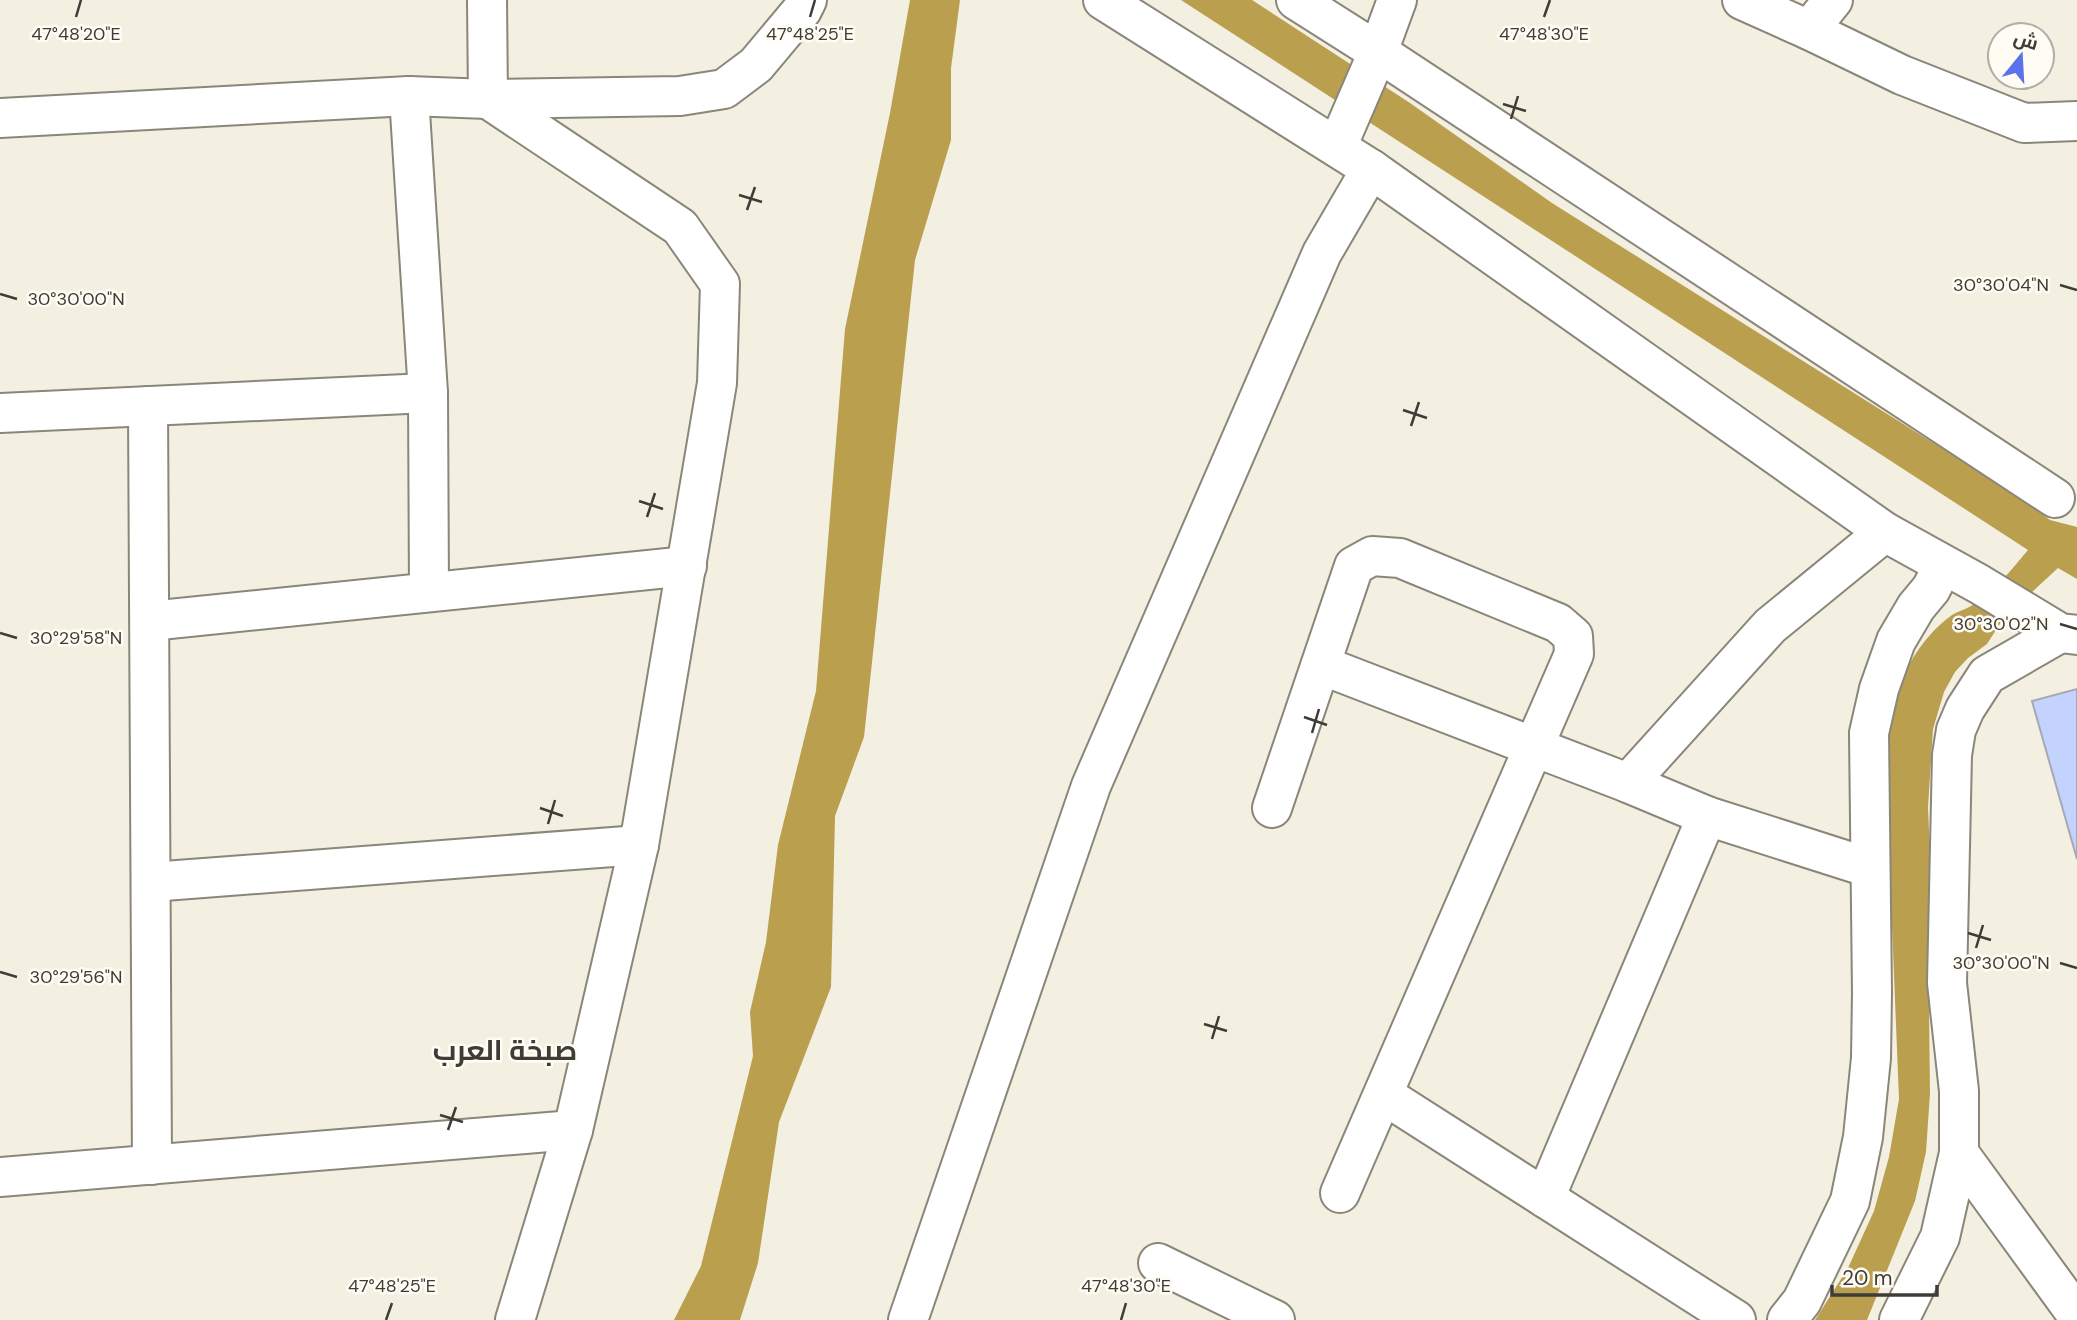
<svg xmlns="http://www.w3.org/2000/svg" width="2077" height="1320" viewBox="0 0 2077 1320" font-family="'DM Sans',Cairo,sans-serif">
	<rect width="100%" height="100%" fill="#f3efe1"/>
	<g fill="#ba9f4f">
		<polygon points="910,0 960,0 951,68 951,140 915,260 864,737 835,816 831,987 779,1122 758,1263 740,1320 674,1320 701,1266 753,1056 750,1012 766,942 778,845 816,691 845,329 890,113"/>
		<path d="M1181,0h71l158,103 142,100 461,290 37,27 27,7v52l-19,-11 -55,51 -16,25 -19,14 -13,14 -11,20 -11,37 -5,79 3,68 -3,44 2,173 -4,59 -11,49 -48,119h-52l33,-52 26,-57 15,-54 10,-58 -13,-322c1,-18 0,-36 3,-53 6,-41 29,-85 63,-109 6,-4 13,-5 19,-9 22,-13 41,-37 57,-56z"/>
	</g>
	<polygon fill="#c4d2fe" stroke="#a5a9b6" stroke-width="2" points="2077,689 2077,859 2032,701"/>
	<g fill="none" stroke-linecap="round" stroke-linejoin="round">
		<defs>
			<g id="minor">
				<polyline points="487,0 488,99 680,227 720,284 717,383 639,845 573,1130 515,1320"/>
				<polyline points="1103,0 1371,169 1885,532 1979,584 2060,633 2077,635"/>
				<polyline points="1296,0 1378,52 2055,498"/>
				<polyline points="1742,0 1809,30 1902,75 2024,123 2077,121"/>
				<polyline points="1809,30 1833,0"/>
				<polyline points="409,96 428,393 429,592"/>
				<polyline points="0,118 409,96 488,99 680,96 724,89 756,65 802,10 807,0"/>
				<polyline points="1337,147 1378,52 1397,0"/>
				<polyline points="148,406 152,1165"/>
				<polyline points="0,413 428,393"/>
				<polyline points="150,621 687,566"/>
				<polyline points="1321,665 1628,783 1707,816 1870,868"/>
				<polyline points="1628,783 1770,626 1885,532"/>
				<polyline points="1272,808 1354,566 1372,556 1400,558 1558,623 1573,636 1574,654 1340,1193"/>
				<polyline points="151,882 639,845"/>
				<polyline points="1384,1095 1736,1320"/>
				<polyline points="1959,1153 2077,1315"/>
				<polyline points="0,1177 573,1130"/>
				<polyline points="1545,1198 1707,816"/>
				<polyline points="1158,1263 1275,1320"/>
				<polyline points="908,1320 1091,786 1322,253 1371,169"/>
				<polyline points="1787,1320 1802,1301 1850,1201 1863,1137 1871,1058 1872,993 1869,733 1879,689 1896,641 1916,607 1931,589 1943,566"/>
				<polyline points="1899,1320 1940,1237 1959,1153 1959,1091 1947,983 1952,755 1956,730 1965,709 1987,675 2060,633"/>
			</g>
		</defs>
		<use href="#minor" stroke="#8a8679" stroke-width="42"/>
		<use href="#minor" stroke="#fff" stroke-width="38"/>
	</g>
	<path fill="none" stroke="#3e3c37" stroke-width="2.5" d="M76,17l5,-17M810,17l5,-17M1544,17l6,-17M1503,104l23,7M1511,119l7,-23M739,195l23,7M747,210l8,-23M2060,285l17,5M0,294l17,5M1403,410l24,8M1411,426l8,-24M639,501l24,8M647,517l8,-24M2060,624l17,5M0,633l17,5M1304,717l23,8M1312,733l7,-24M540,808l23,8M548,824l7,-24M1968,933l23,7M1976,948l7,-23M2060,963l17,5M0,972l17,5M1204,1024l23,7M1212,1039l7,-23M440,1115l23,7M448,1130l8,-23M386,1320l6,-17M1121,1320l5,-17"/>
	<g text-anchor="middle" stroke-width="5" stroke-linejoin="round" paint-order="stroke">
		<g font-size="28" font-weight="bold" fill="#3e3c37" stroke="#fffcf4">
			<text x="505" y="1060">صبخة العرب</text>
		</g>
	</g>
	<g font-size="18" text-anchor="middle" fill="#3e3c37" stroke="#fffcf4" stroke-width="5" stroke-linejoin="round" paint-order="stroke">
		<text x="76" y="40">47°48'20"E</text>
		<text x="810" y="40">47°48'25"E</text>
		<text x="1544" y="40">47°48'30"E</text>
		<text x="2001" y="291">30°30'04"N</text>
		<text x="76" y="305">30°30'00"N</text>
		<text x="2001" y="630">30°30'02"N</text>
		<text x="76" y="644">30°29'58"N</text>
		<text x="2001" y="969">30°30'00"N</text>
		<text x="76" y="983">30°29'56"N</text>
		<text x="392" y="1292">47°48'25"E</text>
		<text x="1126" y="1292">47°48'30"E</text>
	</g>
	<g transform="translate(2021 56) rotate(18)"><circle r="33" fill="#fffcf4" stroke="#b2afa8" stroke-width="2"/>
	<path d="M0-5L12 26L0 18L-12 26Z" fill="#5a73e9"/>
	<text y="-10" font-size="19" font-weight="bold" text-anchor="middle" fill="#3e3c37">ش</text>
	</g>
	<path d="M1832 1285v10h105v-10" fill="none" stroke="#3e3c37" stroke-width="3.5"/>
	<text x="1842" y="1285" font-size="21" fill="#3e3c37" stroke="#fffcf4" stroke-width="5" paint-order="stroke">20 m</text>
</svg>
